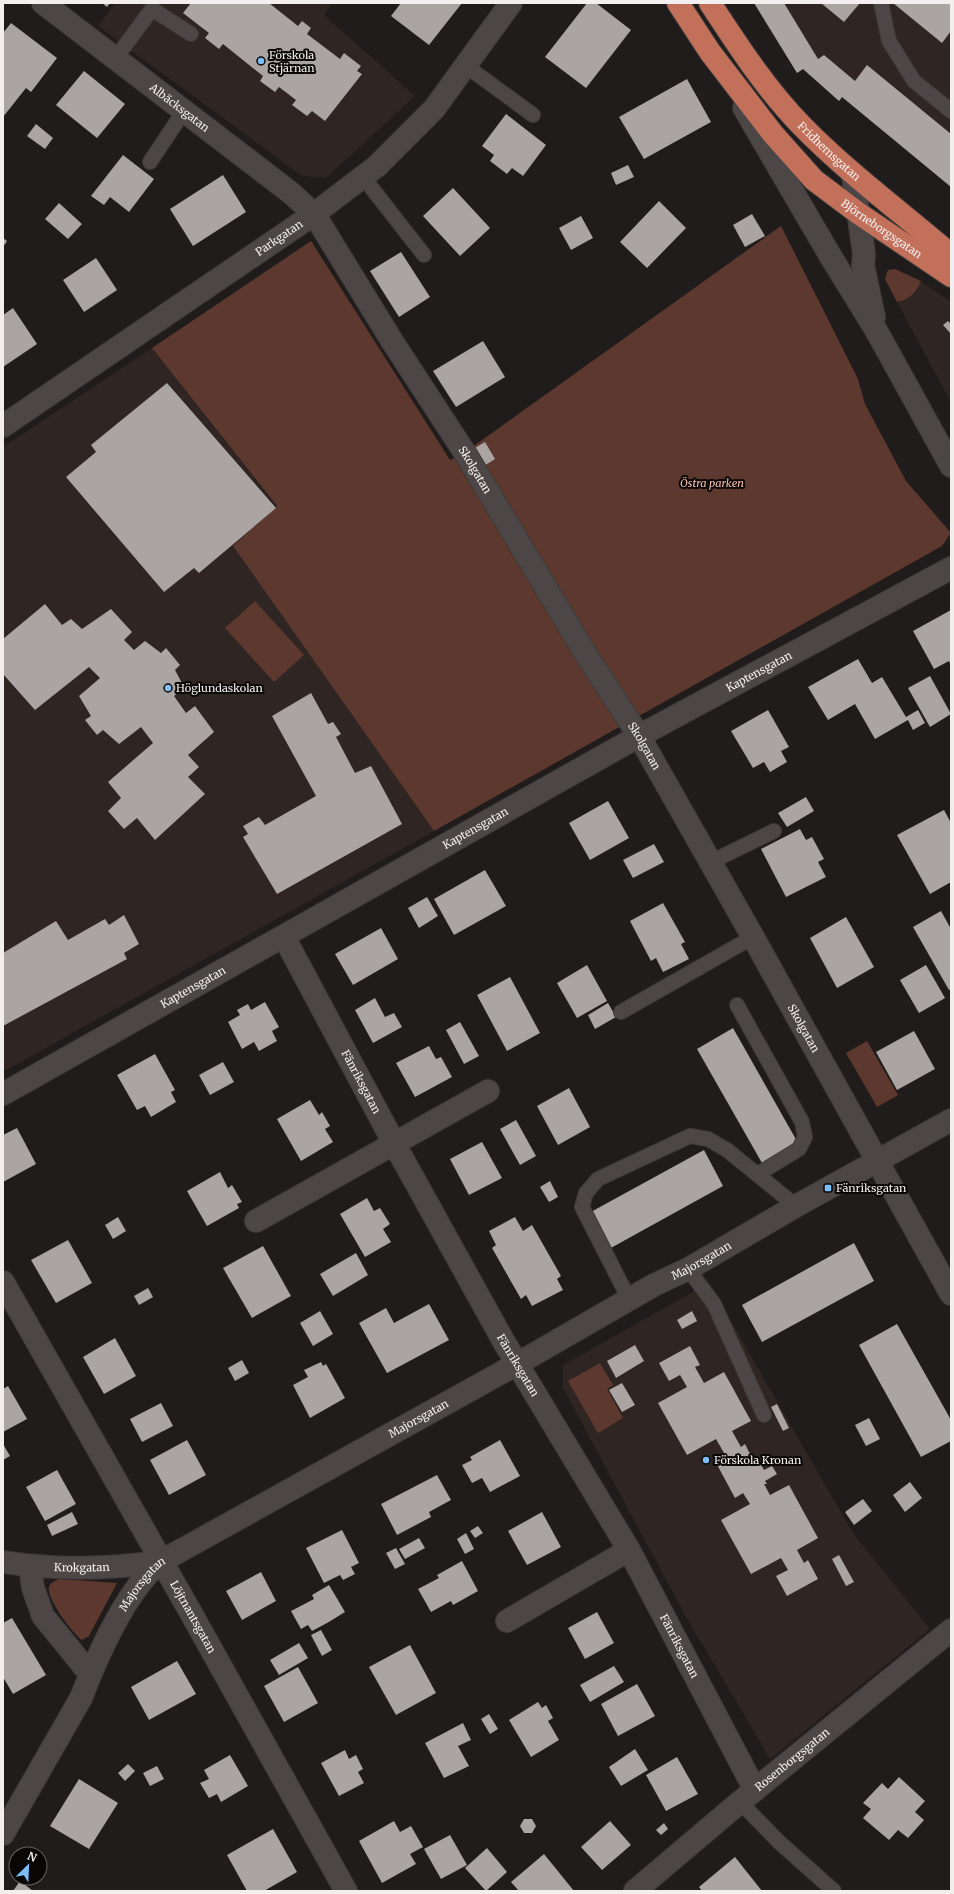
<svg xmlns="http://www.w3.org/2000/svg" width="954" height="1894" viewBox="0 0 954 1894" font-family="Merriweather,serif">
	<rect width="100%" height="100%" fill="#201c1b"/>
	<g fill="#2f2522">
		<polygon points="115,3 332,3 324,15 415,96 326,178 302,176 98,26"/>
		<polygon points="754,3 951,3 951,187 843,98 839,101 803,69 797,73"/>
		<polygon points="921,281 951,302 951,402 897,302 907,299 916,293"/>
		<polygon points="152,348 277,507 233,546 434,831 3,1072 3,447"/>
		<polygon points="709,1283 853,1533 930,1629 770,1759 685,1615 563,1388 563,1365"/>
	</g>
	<g fill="#5d382e">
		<polygon points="781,226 858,379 865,404 906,481 951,533 942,546 434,831 233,546 277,506 152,348 311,241 450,460 464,453"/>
		<path d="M895,269l26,12c-5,13 -11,18 -24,21l-12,-23 3,-9z"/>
		<polygon points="255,601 304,655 274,682 225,628"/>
		<polygon points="867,1041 898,1095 877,1107 846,1053"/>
		<polygon points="600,1363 613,1385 607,1389 623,1418 598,1433 568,1381"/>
		<path d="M59,1579l58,4 -28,53 -7,4c-9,-6 -36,-42 -33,-53 1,-4 6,-6 10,-8z"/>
	</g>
	<g fill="#aaa4a2">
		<polygon points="102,3 110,3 107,7"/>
		<polygon points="191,3 269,3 298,26 302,21 311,28 307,34 340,59 344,53 361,66 357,71 362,74 325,121 312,111 307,116 292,105 296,100 279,87 275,92 260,81 263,76 223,44 219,49 205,38 209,33 183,13"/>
		<polygon points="401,3 462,3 429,45 391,16"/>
		<polygon points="587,3 596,3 631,30 586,88 545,57"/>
		<polygon points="754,3 784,3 818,59 824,55 855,81 867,65 951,134 951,187 842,97 839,101 803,69 797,73"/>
		<polygon points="821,3 860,3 844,22"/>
		<polygon points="893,3 951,3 951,31 942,43"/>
		<polygon points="11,23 57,58 31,92 26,88 3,117 3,33"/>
		<polygon points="84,71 125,104 97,138 56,105"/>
		<polygon points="687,79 711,122 644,159 619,117"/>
		<polygon points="506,114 546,145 523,176 512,168 507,174 490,161 494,155 482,146"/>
		<polygon points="36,124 53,138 45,149 27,136"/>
		<polygon points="123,155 154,179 129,212 110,197 104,205 91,196"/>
		<polygon points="628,165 634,177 616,185 611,173"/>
		<polygon points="223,175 246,212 193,246 170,209"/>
		<polygon points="453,188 490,228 460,256 423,216"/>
		<polygon points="659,201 686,228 647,268 620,242"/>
		<polygon points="59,203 82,224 68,239 45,219"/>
		<polygon points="752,214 765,236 745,247 733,225"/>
		<polygon points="581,216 593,238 571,250 559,228"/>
		<polygon points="3,238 7,241 3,247"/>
		<polygon points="401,252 430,297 399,317 370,271"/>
		<polygon points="96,258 117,290 84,312 63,280"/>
		<polygon points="13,308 37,344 3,367 3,315"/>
		<polygon points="948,321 951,324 951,334 943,325"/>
		<polygon points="483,341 505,377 456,407 433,371"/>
		<polygon points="167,383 276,508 199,573 194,568 164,592 66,477 96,452 91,445"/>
		<polygon points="485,442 495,459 484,466 473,449"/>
		<polygon points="45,604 62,625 71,619 82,629 111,609 132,632 124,640 134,650 145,641 161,653 166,648 180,665 175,670 184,687 174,696 186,713 195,706 214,732 188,755 199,767 188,777 205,794 155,840 137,818 124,829 108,811 121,798 108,782 153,743 141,727 119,744 103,730 97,735 85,720 91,716 79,696 100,678 89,667 35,710 3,674 3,639"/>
		<polygon points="951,610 951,666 949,661 934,669 913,631"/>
		<polygon points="858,659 872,683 882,677 906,717 918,710 925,723 913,730 908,720 875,739 855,704 828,720 808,687"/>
		<polygon points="930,676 951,714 930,727 908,688"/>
		<polygon points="311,693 328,724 333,722 341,734 336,737 355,773 371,766 402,824 277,894 243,837 248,834 243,826 259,817 265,825 316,796 272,716"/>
		<polygon points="768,710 789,747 781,751 787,762 770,772 764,762 753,768 731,731"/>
		<polygon points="806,797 814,811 787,827 778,813"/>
		<polygon points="608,801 629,838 590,860 569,823"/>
		<polygon points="944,810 951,823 951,882 930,894 897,835"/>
		<polygon points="800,829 806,840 812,837 824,859 818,862 826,877 786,897 761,849"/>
		<polygon points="654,844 664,862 633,878 623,860"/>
		<polygon points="485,870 506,906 454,935 434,899"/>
		<polygon points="427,897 438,916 419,928 408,908"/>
		<polygon points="663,903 685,942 681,944 689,959 663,972 656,958 651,961 630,921"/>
		<polygon points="941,911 951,929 951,989 949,990 913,927"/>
		<polygon points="124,915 139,944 124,953 127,959 3,1026 3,953 56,921 68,940 105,919 109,925"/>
		<polygon points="846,917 874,967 837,988 810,938"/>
		<polygon points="381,928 398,959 353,985 335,954"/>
		<polygon points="587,965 607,1001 577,1018 557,983"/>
		<polygon points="926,965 945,998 919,1013 900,980"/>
		<polygon points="510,977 540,1033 507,1051 477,995"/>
		<polygon points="375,998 385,1017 394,1013 402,1027 373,1043 355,1010"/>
		<polygon points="265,1002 279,1027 272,1031 277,1041 259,1051 254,1042 242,1049 228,1022 240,1015 237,1010 248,1004 251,1010"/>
		<polygon points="608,1003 616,1017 595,1029 588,1015"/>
		<polygon points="460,1022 479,1056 464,1064 446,1030"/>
		<polygon points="733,1028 798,1143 762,1163 697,1049"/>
		<polygon points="914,1031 935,1069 897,1090 876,1052"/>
		<polygon points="429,1046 436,1059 441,1057 452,1077 415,1097 396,1063"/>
		<polygon points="155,1054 175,1090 171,1092 176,1102 151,1117 145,1106 137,1110 117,1075"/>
		<polygon points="223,1062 234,1082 210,1095 199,1075"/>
		<polygon points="569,1088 590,1127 558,1145 537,1106"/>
		<polygon points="310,1100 319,1115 322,1112 330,1126 325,1129 333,1142 301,1161 277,1119"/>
		<polygon points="516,1120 536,1156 520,1165 500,1129"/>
		<polygon points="17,1128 36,1164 3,1182 3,1135"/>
		<polygon points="482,1142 502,1178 469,1195 450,1159"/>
		<polygon points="704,1150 723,1186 609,1249 589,1213"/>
		<polygon points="220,1172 228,1188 232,1185 242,1202 237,1204 239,1208 207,1226 187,1191"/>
		<polygon points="550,1181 558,1197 549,1202 540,1187"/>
		<polygon points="367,1198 374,1211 380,1208 390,1224 383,1229 391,1242 365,1257 340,1214"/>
		<polygon points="118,1217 126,1231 113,1239 105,1225"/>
		<polygon points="515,1217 523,1231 532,1225 561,1276 557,1279 563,1290 532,1306 526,1295 521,1299 492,1248 496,1245 489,1231"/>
		<polygon points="68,1240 92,1283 56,1303 31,1260"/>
		<polygon points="854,1243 874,1281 762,1342 742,1305"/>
		<polygon points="263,1246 291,1296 252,1318 223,1268"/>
		<polygon points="356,1253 368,1275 333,1296 320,1274"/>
		<polygon points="148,1288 153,1297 139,1305 134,1296"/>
		<polygon points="429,1304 449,1340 387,1373 359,1323 386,1308 394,1323"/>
		<polygon points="320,1311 333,1334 313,1346 300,1323"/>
		<polygon points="692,1311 697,1321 682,1329 677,1320"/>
		<polygon points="897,1324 951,1420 951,1441 921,1457 859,1345"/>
		<polygon points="115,1338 136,1376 104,1394 83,1357"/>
		<polygon points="635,1345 644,1361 616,1378 607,1361"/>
		<polygon points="690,1346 700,1365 695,1367 704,1383 724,1372 751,1421 732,1431 741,1447 745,1444 755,1464 759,1461 764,1470 772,1466 777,1474 765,1481 767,1484 764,1484 770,1495 789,1485 818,1538 797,1550 804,1563 808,1560 818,1579 787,1596 776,1576 788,1570 781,1558 751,1574 721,1520 750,1504 743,1493 735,1498 714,1459 724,1453 716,1439 687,1455 658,1403 687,1387 680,1375 669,1381 659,1363"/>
		<polygon points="242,1360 249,1373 235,1381 228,1368"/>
		<polygon points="321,1362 323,1366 326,1364 345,1398 310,1418 293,1385 308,1377 304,1370"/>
		<polygon points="622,1383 635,1405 622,1412 609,1390"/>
		<polygon points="8,1386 27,1419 3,1432 3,1389"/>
		<polygon points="161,1403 173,1426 142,1442 130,1419"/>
		<polygon points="777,1404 789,1428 783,1431 771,1407"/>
		<polygon points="869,1418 880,1439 866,1446 855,1425"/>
		<polygon points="187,1440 206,1475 169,1495 150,1460"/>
		<polygon points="500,1440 520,1476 490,1492 482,1478 472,1483 462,1465 472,1460 470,1457"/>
		<polygon points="3,1444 10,1456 3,1460"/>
		<polygon points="57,1470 76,1504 45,1521 26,1487"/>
		<polygon points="437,1475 451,1500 429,1512 431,1517 397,1535 381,1504"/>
		<polygon points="910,1482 922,1498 905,1512 893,1495"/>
		<polygon points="863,1499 872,1511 854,1525 845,1512"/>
		<polygon points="72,1512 78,1524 52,1536 47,1525"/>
		<polygon points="542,1512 561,1547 527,1565 508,1531"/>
		<polygon points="478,1526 483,1533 475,1538 470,1531"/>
		<polygon points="342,1530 359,1563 351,1567 355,1574 343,1580 340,1575 324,1583 306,1548"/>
		<polygon points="466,1533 474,1549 465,1554 457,1539"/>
		<polygon points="419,1538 425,1548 405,1559 399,1549"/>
		<polygon points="396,1548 405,1564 395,1569 386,1553"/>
		<polygon points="839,1555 854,1582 846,1586 832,1559"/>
		<polygon points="462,1561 478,1591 453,1605 451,1601 431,1612 418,1589 439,1578 437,1575"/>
		<polygon points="261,1572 276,1601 242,1620 226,1591"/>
		<polygon points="329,1585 345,1612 327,1623 320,1610 327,1623 312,1631 308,1625 301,1629 291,1611 314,1599 312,1595"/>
		<polygon points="597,1612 614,1643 585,1659 568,1628"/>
		<polygon points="12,1618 46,1675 13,1694 3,1677 3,1623"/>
		<polygon points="321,1630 332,1650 322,1656 311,1635"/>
		<polygon points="299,1643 308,1658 279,1675 270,1660"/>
		<polygon points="410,1645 436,1693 396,1715 369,1667"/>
		<polygon points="177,1661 196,1694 149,1720 131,1687"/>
		<polygon points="614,1666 624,1682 590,1702 580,1685"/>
		<polygon points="298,1667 318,1703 284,1722 264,1686"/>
		<polygon points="637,1684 655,1716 618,1736 601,1704"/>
		<polygon points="538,1702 542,1708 546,1705 553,1718 548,1721 559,1740 531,1757 509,1720"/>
		<polygon points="489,1714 498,1729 490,1734 481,1719"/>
		<polygon points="463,1723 471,1740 458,1746 469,1766 444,1778 425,1743"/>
		<polygon points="635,1749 648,1770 621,1786 609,1767"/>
		<polygon points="345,1750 349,1759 356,1755 363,1769 358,1772 364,1783 339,1796 321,1763"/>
		<polygon points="230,1755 248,1786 221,1802 217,1794 209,1798 200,1783 209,1779 204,1770"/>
		<polygon points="677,1757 698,1794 666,1811 646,1775"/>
		<polygon points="128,1764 135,1771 125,1781 118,1773"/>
		<polygon points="157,1766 164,1779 150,1786 143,1773"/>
		<polygon points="899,1777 925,1801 915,1812 924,1820 908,1838 898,1830 889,1840 863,1818 871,1809 863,1803 882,1783 888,1789"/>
		<polygon points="79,1779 118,1803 89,1849 50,1826"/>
		<polygon points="524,1819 532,1819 536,1826 532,1833 524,1833 520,1826"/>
		<polygon points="394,1821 400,1832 411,1826 423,1847 410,1854 416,1864 382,1883 359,1841"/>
		<polygon points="610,1821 631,1845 602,1870 581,1847"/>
		<polygon points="664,1823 668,1829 661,1835 656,1830"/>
		<polygon points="273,1829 297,1872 264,1891 247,1891 227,1855"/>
		<polygon points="450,1835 467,1865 441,1879 424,1849"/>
		<polygon points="487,1848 507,1872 486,1891 465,1868"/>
		<polygon points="544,1854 574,1891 519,1891 511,1882"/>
		<polygon points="735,1857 762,1891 702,1891 699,1887"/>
		<polygon points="20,1881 33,1891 13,1891"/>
	</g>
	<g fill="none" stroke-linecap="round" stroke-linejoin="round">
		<defs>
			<g id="service">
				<polyline points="881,3 889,41 914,81 951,111"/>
				<polyline points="115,59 152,9 191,34"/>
				<polyline points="466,66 533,115"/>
				<polyline points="150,162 184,111"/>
				<polyline points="363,177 424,255"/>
				<polyline points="711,862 774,831"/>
				<polyline points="737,1005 802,1122 805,1137 799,1149 758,1174"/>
				<polyline points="621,1012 753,937"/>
				<polyline points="688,1269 714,1304 764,1415"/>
				<polyline points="629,1299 582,1207 586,1193 598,1179 690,1136 708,1139 727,1150 796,1206"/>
				<polyline points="740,1802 779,1842 834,1891"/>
			</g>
			<g id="minor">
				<path id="s1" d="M43,3l248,190 23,21 78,127 73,112 122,203 52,80 114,201 198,357"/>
				<path id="s2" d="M3,426l311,-212 63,-48 57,-57 77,-106"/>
				<path id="s3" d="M284,937l111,208 109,197 125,208 126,240"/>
				<path id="s4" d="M3,1094l636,-358 312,-168"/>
				<polyline points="256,1221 488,1091"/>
				<path id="s5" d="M3,1282l188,331 155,278"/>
				<path id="s6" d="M3,1562c52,8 105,7 157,0"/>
				<polyline points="30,1566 33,1588 43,1616 90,1674"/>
				<polyline points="507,1621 629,1550"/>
				<path id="s7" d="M3,1834l78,-136c17,-44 44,-106 79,-136l357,-198 137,-79 34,-16 108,-63 155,-86"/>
				<path id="s8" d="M635,1891l105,-89 211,-172"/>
			</g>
			<g id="tertiary">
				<polyline points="744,108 831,257 876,330 951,466"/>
				<polyline points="853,176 864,254 863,265 874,317"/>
			</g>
			<g id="trunk">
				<path id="s9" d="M678,3l32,49 63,82 41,46 44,33 93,63"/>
				<path id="s10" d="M710,3c28,43 56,86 92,123 46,47 99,86 149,129"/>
			</g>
		</defs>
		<use href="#service" stroke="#3d3a39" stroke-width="16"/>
		<use href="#minor" stroke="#3d3a39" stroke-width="24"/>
		<use href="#tertiary" stroke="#3d3a39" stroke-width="24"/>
		<use href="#trunk" stroke="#3d3a39" stroke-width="24"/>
		<use href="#service" stroke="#4c4746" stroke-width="14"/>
		<use href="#minor" stroke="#4c4746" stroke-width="22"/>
		<use href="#tertiary" stroke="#4c4746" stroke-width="22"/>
		<use href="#trunk" stroke="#c3705b" stroke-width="22"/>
	</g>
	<g fill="#7bbef8" stroke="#090706" stroke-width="1.5">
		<circle cx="261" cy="61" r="4"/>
		<circle cx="168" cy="688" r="4"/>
		<rect x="824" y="1184" width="8" height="8" rx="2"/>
		<circle cx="706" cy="1460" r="4"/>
	</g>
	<g text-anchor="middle" stroke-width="4" stroke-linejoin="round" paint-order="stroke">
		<g font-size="11" fill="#f2efee" stroke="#090706" text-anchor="start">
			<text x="269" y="59">Förskola<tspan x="269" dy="13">Stjärnan</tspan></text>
			<text x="176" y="692">Höglundaskolan</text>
			<text x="836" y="1192">Fänriksgatan</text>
			<text x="714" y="1464">Förskola Kronan</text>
		</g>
		<g font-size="11" fill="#f2efee" stroke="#090706">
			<text dy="4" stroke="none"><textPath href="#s1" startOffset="172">Albäcksgatan</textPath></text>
			<text dy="4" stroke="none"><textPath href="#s10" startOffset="191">Fridhemsgatan</textPath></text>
			<text dy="4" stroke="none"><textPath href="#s9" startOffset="307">Björneborgsgatan</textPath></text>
			<text dy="4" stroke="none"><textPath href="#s2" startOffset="334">Parkgatan</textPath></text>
			<text dy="4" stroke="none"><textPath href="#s1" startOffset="646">Skolgatan</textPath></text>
			<text dy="4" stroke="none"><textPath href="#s4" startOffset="866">Kaptensgatan</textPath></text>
			<text dy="4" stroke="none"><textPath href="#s1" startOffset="970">Skolgatan</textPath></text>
			<text dy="4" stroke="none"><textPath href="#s4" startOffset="542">Kaptensgatan</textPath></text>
			<text dy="4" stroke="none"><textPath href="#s4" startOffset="218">Kaptensgatan</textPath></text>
			<text dy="4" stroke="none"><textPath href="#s1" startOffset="1294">Skolgatan</textPath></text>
			<text dy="4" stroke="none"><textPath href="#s3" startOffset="164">Fänriksgatan</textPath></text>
			<text dy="4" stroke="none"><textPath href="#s7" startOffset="935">Majorsgatan</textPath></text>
			<text dy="4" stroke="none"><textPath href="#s3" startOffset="488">Fänriksgatan</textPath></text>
			<text dy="4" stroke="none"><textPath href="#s7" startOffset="611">Majorsgatan</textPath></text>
			<text dy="4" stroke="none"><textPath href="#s6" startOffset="79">Krokgatan</textPath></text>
			<text dy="4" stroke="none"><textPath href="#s7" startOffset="287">Majorsgatan</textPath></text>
			<text dy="4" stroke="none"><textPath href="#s5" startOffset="385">Löjtnantsgatan</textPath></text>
			<text dy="4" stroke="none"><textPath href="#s3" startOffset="812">Fänriksgatan</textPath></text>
			<text dy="4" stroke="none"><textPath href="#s8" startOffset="205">Rosenborgsgatan</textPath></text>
		</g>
		<g font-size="11" font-style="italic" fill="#fbc0af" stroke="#090706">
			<text x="712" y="487">Östra parken</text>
		</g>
	</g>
	<rect width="954" height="1894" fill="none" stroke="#f2efee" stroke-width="8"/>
	<g transform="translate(28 1866) rotate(24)"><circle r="19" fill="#090706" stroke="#666463"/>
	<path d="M0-3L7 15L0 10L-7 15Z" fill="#7bbef8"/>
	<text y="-6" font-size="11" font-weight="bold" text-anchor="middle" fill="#f2efee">N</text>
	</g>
</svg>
